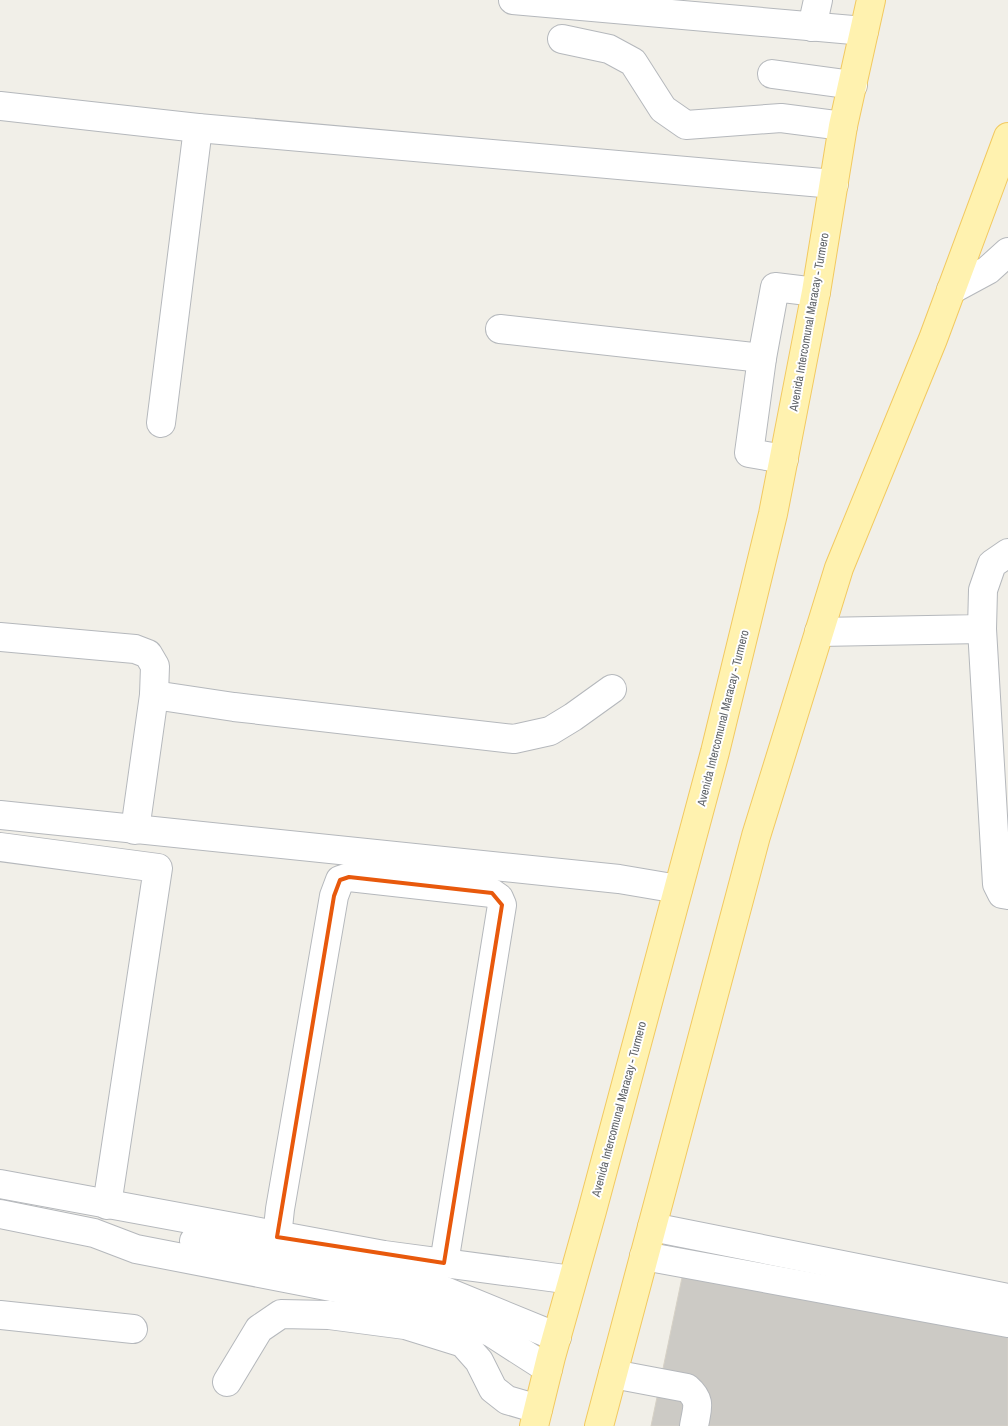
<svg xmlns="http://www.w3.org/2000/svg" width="1008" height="1426" viewBox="0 0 1008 1426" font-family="'Archivo Narrow',sans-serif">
	<rect width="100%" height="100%" fill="#f1efe8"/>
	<polygon fill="#cccac5" stroke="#d6d1c6" points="684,1268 1008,1336 1008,1426 651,1426"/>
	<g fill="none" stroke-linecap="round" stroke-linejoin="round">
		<defs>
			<g id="minor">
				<polyline points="513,0 864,31"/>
				<polyline points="812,27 818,0"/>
				<polyline points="562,39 609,49 633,62 663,109 686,125 781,118 843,126"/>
				<polyline points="772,74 853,85"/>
				<polyline points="0,106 198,128 834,184"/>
				<polyline points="951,290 988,270 1008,252"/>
				<polyline points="500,329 762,358"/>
				<polyline points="161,423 198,128"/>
				<polyline points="784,459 749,453 762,358 775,287 816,292"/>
				<polyline points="982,629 997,884 1002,894 1008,895"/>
				<polyline points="819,632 982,629 983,590 992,564 1008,553"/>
				<polyline points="0,637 135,649 148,654 155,666 154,695 135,830"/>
				<polyline points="154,695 234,707 514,739 550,731 573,717 612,689"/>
				<polyline points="0,815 619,879 678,889"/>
				<polyline points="0,847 158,868 107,1205"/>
				<polyline points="0,1184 384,1255 572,1280"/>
				<polyline points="0,1214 94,1233 136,1249 429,1306 492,1333 548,1369"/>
				<polyline points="652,1227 1008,1298"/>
				<polyline points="277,1237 280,1209 334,896 340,880 349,877 492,893 499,898 502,905 444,1263"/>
				<polyline points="194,1241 435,1287 557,1337"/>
				<polyline points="644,1256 1008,1323"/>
				<polyline points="0,1315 133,1329"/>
				<path d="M613,1374l74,14c15,13 10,20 7,38"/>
				<polyline points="227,1382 259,1329 281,1314 329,1315 405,1325 463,1343 479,1361 493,1389 507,1400 538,1409"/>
			</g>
			<g id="major">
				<polyline points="534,1426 551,1357 592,1211 715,752 773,514 816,292 843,126 871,0"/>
				<polyline points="599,1426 756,836 839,568 933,339 1008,137"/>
			</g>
		</defs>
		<use href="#minor" stroke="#b5b8bc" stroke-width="30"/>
		<use href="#major" stroke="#f2c960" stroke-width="30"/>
		<use href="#minor" stroke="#fff" stroke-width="28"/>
		<use href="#major" stroke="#fff2af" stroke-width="28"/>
	</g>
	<path fill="none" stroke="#e8590c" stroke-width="4" stroke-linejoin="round" d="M349,877l143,16 10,12 -58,358 -167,-26 57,-341 6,-16z"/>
	<g text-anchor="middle" stroke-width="4" stroke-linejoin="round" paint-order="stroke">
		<g font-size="12" fill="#5f6368" stroke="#fff">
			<text transform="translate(809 322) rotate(-80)" y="4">Avenida Intercomunal Maracay - Turmero</text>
			<text transform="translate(723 718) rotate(-76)" y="4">Avenida Intercomunal Maracay - Turmero</text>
			<text transform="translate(619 1109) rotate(-75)" y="4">Avenida Intercomunal Maracay - Turmero</text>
		</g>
	</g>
</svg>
